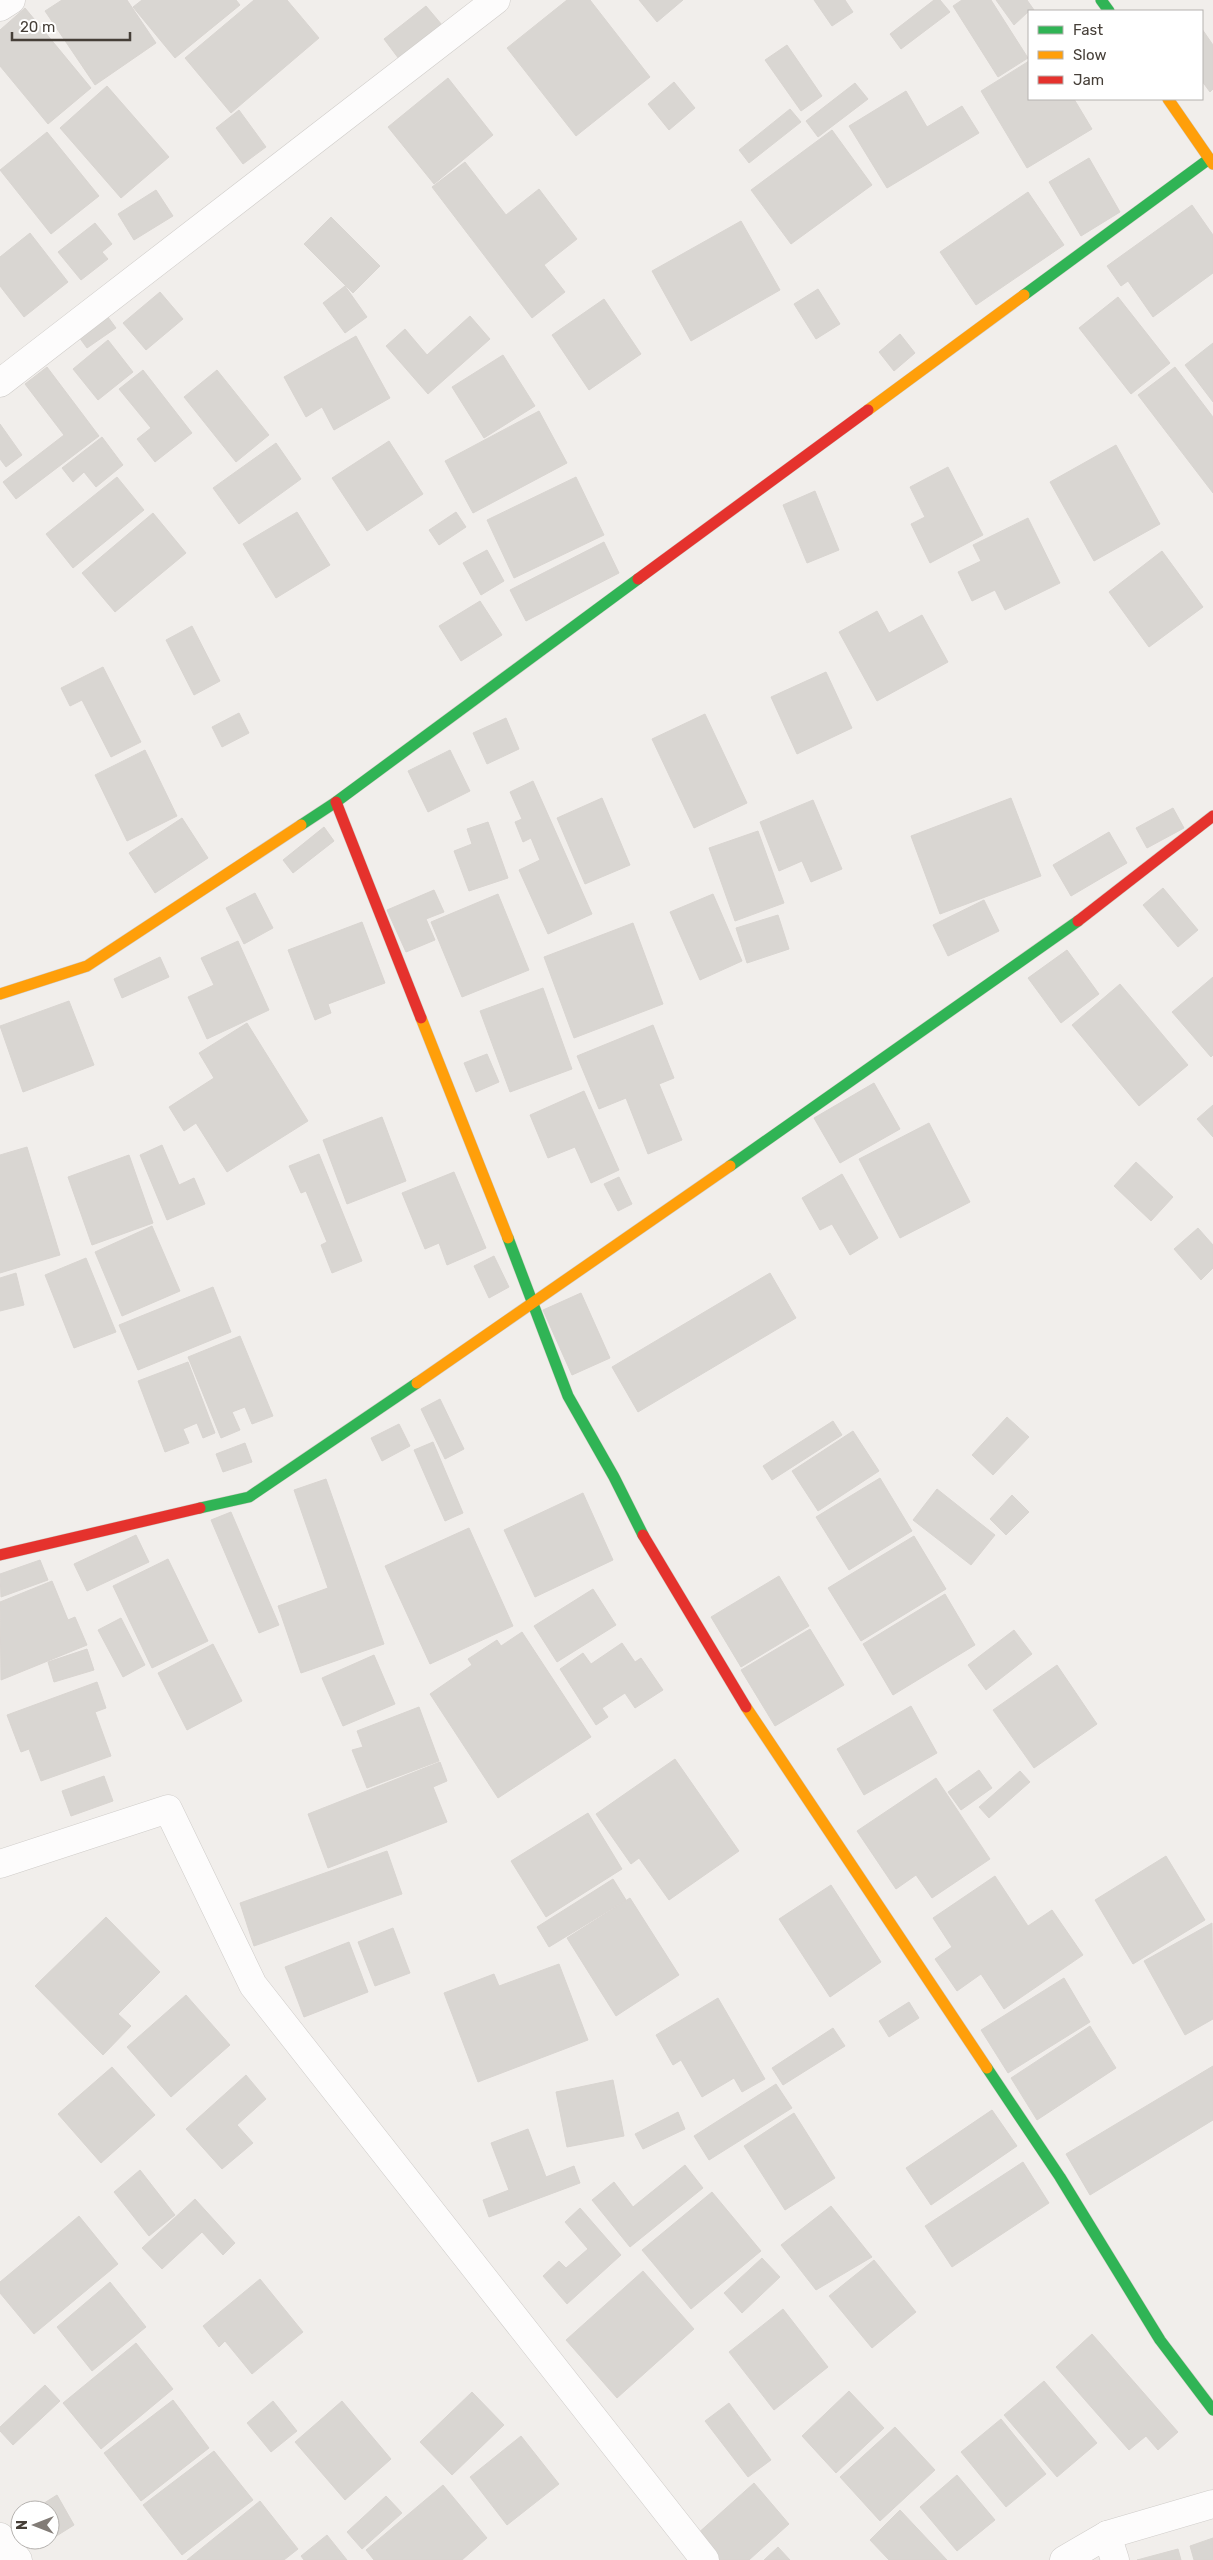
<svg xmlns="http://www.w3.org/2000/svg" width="1213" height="2560" viewBox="0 0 1213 2560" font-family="Rubik,sans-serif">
	<rect width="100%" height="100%" fill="#f1eeeb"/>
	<g fill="#d9d6d2" stroke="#d9d5d1">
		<polygon points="62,0 127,0 156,43 95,85 45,11"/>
		<polygon points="142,0 236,0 240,5 175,58 133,7"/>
		<polygon points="254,0 287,0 319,38 231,113 185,58"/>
		<polygon points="567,0 590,0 650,77 576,136 507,48"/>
		<polygon points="639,0 683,0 657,22"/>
		<polygon points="814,0 845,0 853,12 832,26"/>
		<polygon points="934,0 940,0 950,12 901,49 890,34"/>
		<polygon points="962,0 991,0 1028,58 998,77 953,6"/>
		<polygon points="996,0 1027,0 1034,10 1029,11 1014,25"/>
		<polygon points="426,6 442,25 399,59 384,39"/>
		<polygon points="25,8 91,88 48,124 0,66 0,30"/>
		<polygon points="1202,29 1213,45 1213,89 1210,92 1202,81"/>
		<polygon points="787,45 822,96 801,111 765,60"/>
		<polygon points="1029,61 1029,99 1074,99 1092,129 1027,168 981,91"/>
		<polygon points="448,78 493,135 434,184 388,127"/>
		<polygon points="674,82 695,108 669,130 648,104"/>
		<polygon points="855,83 868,99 818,137 806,121"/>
		<polygon points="107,86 169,157 121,198 60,128"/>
		<polygon points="906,91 927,127 962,106 979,133 887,188 849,126"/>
		<polygon points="790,109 801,122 749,163 739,150"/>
		<polygon points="239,110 266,147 243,164 216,128"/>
		<polygon points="832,130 872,185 791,244 751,190"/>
		<polygon points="47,132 99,196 51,234 0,170"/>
		<polygon points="1089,158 1120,212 1081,236 1049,182"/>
		<polygon points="465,162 506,215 539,189 577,239 544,265 565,292 532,318 432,187"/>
		<polygon points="156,190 173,216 134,240 118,214"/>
		<polygon points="1028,192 1064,245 976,305 940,252"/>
		<polygon points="1192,205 1213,235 1213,273 1153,317 1128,281 1121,286 1107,266"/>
		<polygon points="331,217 380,266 353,293 304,244"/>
		<polygon points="741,221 780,290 691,341 652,271"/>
		<polygon points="95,223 112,244 102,252 108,259 81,280 58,252"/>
		<polygon points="30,233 68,282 24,317 0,286 0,257"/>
		<polygon points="345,286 367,317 345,333 323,303"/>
		<polygon points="818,289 840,324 816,339 794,304"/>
		<polygon points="160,292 183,319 146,350 123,323"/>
		<polygon points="1118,297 1170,363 1131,394 1079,328"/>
		<polygon points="604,299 641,354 589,390 552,335"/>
		<polygon points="105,313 116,328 87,348 76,333"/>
		<polygon points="470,316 490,339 428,394 386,346 405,329 427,355"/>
		<polygon points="900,334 915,353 894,371 879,352"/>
		<polygon points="356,336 390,398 334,430 322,407 306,417 284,377"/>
		<polygon points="108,340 133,372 98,400 73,369"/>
		<polygon points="1213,343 1213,402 1185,365"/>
		<polygon points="503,355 535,406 484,438 452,387"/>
		<polygon points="47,367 99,436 16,499 3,482 64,435 25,384"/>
		<polygon points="1175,367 1213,417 1213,493 1138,395"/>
		<polygon points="143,370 192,433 155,462 137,439 151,428 119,389"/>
		<polygon points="217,370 269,435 236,462 184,397"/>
		<polygon points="539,411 567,463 473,513 445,461"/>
		<polygon points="0,424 22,455 6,467 0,459"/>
		<polygon points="102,437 123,465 96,487 84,472 73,482 62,468"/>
		<polygon points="389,441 423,494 367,531 332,478"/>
		<polygon points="276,443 301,479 239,524 213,488"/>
		<polygon points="1116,445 1160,524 1094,561 1050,482"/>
		<polygon points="948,467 983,535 930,563 911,524 925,517 910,487"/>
		<polygon points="117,477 144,510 73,568 46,534"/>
		<polygon points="576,477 604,535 514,578 487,520"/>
		<polygon points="815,491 839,550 807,563 783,505"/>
		<polygon points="297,512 330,565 276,598 243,544"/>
		<polygon points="456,512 466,527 439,545 429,530"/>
		<polygon points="153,513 186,553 115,612 82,573"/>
		<polygon points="1028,518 1060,583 1005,610 995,590 972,601 958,572 981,561 973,545"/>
		<polygon points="604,542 619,573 526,621 510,590"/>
		<polygon points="487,550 504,581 481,595 463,563"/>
		<polygon points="1162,551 1203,607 1149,647 1109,592"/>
		<polygon points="480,601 502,635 461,661 439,626"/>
		<polygon points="877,611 889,633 922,615 948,662 877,701 839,632"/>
		<polygon points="192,626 220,681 194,695 166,640"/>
		<polygon points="103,667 141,742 111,757 82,700 70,706 61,688"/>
		<polygon points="826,672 852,728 797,754 771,697"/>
		<polygon points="239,713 249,733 222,747 212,727"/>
		<polygon points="705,714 747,803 694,828 652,739"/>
		<polygon points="506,718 519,749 487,764 473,733"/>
		<polygon points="145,750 177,816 127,841 95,775"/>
		<polygon points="450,750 470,791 428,812 408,771"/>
		<polygon points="533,781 592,914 548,934 519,870 540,860 531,838 523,842 515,822 522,819 510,792"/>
		<polygon points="602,798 630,865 585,884 557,818"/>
		<polygon points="1011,798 1041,876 940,914 911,836"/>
		<polygon points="813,800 842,869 811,882 802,861 779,871 760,822"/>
		<polygon points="1173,808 1184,828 1147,848 1136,828"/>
		<polygon points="182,818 208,858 155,893 129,853"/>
		<polygon points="488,822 508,878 469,891 454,851 472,844 467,829"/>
		<polygon points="324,827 334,841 293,873 283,860"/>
		<polygon points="758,831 784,903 735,921 709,848"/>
		<polygon points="1109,832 1127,863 1071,896 1053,865"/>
		<polygon points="1163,888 1198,930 1178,947 1143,905"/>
		<polygon points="434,890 444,912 426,919 435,940 406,952 387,910"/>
		<polygon points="255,893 273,928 244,944 226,908"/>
		<polygon points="498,894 529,970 462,997 431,922"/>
		<polygon points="713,894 742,961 700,980 670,912"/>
		<polygon points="984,900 999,931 948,956 933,925"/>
		<polygon points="778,915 789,949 747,963 736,928"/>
		<polygon points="362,922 385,983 328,1004 331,1013 315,1020 288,950"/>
		<polygon points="633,923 663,1004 574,1038 544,957"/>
		<polygon points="238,941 269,1010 207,1039 188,997 214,985 201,958"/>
		<polygon points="1067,950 1099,994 1061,1023 1028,978"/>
		<polygon points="160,957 169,977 122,998 114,979"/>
		<polygon points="1213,977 1213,1055 1211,1057 1172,1012"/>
		<polygon points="1120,984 1188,1065 1139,1106 1072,1025"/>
		<polygon points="543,988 572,1069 510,1092 480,1011"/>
		<polygon points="69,1001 94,1065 23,1092 0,1026"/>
		<polygon points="247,1023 308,1121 227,1172 196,1123 184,1131 169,1107 214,1078 199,1053"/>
		<polygon points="653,1025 674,1078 659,1084 682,1140 648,1154 626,1098 599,1109 577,1056"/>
		<polygon points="487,1054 499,1082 476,1092 464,1063"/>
		<polygon points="874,1083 900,1129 840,1163 814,1118"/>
		<polygon points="584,1091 619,1170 591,1183 575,1147 548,1158 530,1115"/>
		<polygon points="1213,1105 1213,1137 1197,1119"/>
		<polygon points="382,1117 406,1181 347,1204 323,1140"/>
		<polygon points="929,1123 970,1202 900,1238 859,1159"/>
		<polygon points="162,1145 179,1185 194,1178 205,1204 167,1220 140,1155"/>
		<polygon points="27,1147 60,1255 0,1273 0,1155"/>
		<polygon points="319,1154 362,1261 332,1273 321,1245 327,1242 306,1191 301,1193 289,1166"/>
		<polygon points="129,1155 153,1223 92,1245 68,1177"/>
		<polygon points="1136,1162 1173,1197 1151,1221 1114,1186"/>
		<polygon points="454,1172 486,1248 447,1265 439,1243 425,1249 402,1193"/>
		<polygon points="842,1174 878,1238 850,1255 832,1224 820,1230 802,1198"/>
		<polygon points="619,1177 632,1204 618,1211 604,1184"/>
		<polygon points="152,1226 180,1291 122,1316 95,1252"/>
		<polygon points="1198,1228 1213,1245 1213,1268 1201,1280 1174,1249"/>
		<polygon points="494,1256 509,1287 489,1298 474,1266"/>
		<polygon points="86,1258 116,1332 74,1348 45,1275"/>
		<polygon points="16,1273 24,1305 0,1311 0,1278"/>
		<polygon points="770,1273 796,1318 638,1412 612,1367"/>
		<polygon points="213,1287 231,1332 138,1370 119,1325"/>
		<polygon points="581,1293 610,1358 572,1375 543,1310"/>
		<polygon points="240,1336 273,1416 252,1424 245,1407 232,1412 240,1430 221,1438 188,1357"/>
		<polygon points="188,1362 215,1433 203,1438 197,1423 183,1429 189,1443 165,1452 138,1381"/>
		<polygon points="440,1399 464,1449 445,1459 421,1409"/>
		<polygon points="1007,1417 1029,1437 993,1475 972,1455"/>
		<polygon points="833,1421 842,1435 772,1480 763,1466"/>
		<polygon points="399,1424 410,1446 382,1461 371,1438"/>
		<polygon points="853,1431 879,1471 818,1511 792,1471"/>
		<polygon points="433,1442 463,1513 445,1521 414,1450"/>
		<polygon points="245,1443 252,1462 223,1472 216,1454"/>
		<polygon points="880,1478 912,1531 849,1570 816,1517"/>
		<polygon points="326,1479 384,1644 301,1673 278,1606 328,1588 294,1490"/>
		<polygon points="937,1489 995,1535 971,1565 913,1520"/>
		<polygon points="583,1493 613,1560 535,1597 504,1530"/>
		<polygon points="1012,1495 1029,1512 1006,1535 990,1519"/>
		<polygon points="231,1512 279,1625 259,1633 211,1520"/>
		<polygon points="469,1528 513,1626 430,1664 385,1566"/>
		<polygon points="136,1535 149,1562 87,1591 74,1564"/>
		<polygon points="914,1536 946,1589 861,1641 828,1588"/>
		<polygon points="168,1559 208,1641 152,1668 113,1586"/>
		<polygon points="40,1560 48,1580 1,1597 0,1574"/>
		<polygon points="779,1576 809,1626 741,1667 711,1617"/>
		<polygon points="52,1581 68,1620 75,1617 87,1645 1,1680 0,1602"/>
		<polygon points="593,1589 616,1625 557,1662 534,1626"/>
		<polygon points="945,1594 975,1645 893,1695 863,1644"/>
		<polygon points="121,1618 145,1665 123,1677 98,1630"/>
		<polygon points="810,1629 844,1685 775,1726 741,1670"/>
		<polygon points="1014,1630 1032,1654 986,1690 968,1665"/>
		<polygon points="522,1632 591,1737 498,1798 430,1694 472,1665 468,1659 497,1640 501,1646"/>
		<polygon points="622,1643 635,1662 641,1658 663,1690 635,1708 625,1693 602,1708 608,1717 596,1725 560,1669 583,1653 591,1664"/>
		<polygon points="213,1644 242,1701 187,1730 158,1673"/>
		<polygon points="87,1649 94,1670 54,1682 48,1662"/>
		<polygon points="374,1655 395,1704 343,1726 322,1678"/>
		<polygon points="1057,1665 1097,1724 1034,1768 993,1710"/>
		<polygon points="97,1682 106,1708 95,1712 111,1756 41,1781 29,1749 21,1752 7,1715"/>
		<polygon points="911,1706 937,1753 864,1795 837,1749"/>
		<polygon points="419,1707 439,1761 367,1788 352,1750 363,1747 357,1731"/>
		<polygon points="675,1759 739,1851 669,1900 639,1858 631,1864 596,1814"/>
		<polygon points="440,1762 447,1781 433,1787 447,1822 328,1868 308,1814"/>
		<polygon points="979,1770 992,1788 961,1810 948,1792"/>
		<polygon points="1020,1771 1030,1782 989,1818 979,1807"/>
		<polygon points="104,1776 113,1801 71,1816 62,1791"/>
		<polygon points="936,1778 990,1859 932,1898 916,1875 896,1889 857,1831"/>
		<polygon points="588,1813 622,1869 546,1917 511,1861"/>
		<polygon points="387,1851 402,1894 254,1946 240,1903"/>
		<polygon points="1166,1856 1205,1920 1133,1964 1095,1900"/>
		<polygon points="995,1876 1028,1926 1052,1910 1083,1955 1004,2009 981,1974 957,1991 935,1959 952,1947 933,1918"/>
		<polygon points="613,1879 626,1900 549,1947 537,1927"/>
		<polygon points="831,1885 881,1962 830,1997 779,1919"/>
		<polygon points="630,1898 679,1975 616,2016 567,1938"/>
		<polygon points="106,1917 160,1972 118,2014 131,2026 103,2055 35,1986"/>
		<polygon points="1212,1923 1213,2019 1185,2035 1144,1961"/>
		<polygon points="393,1928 410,1973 375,1986 358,1942"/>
		<polygon points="349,1942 368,1992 304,2017 285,1967"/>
		<polygon points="559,1964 588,2040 478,2082 444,1993 494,1974 499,1986"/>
		<polygon points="1064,1978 1090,2022 1008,2073 981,2030"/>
		<polygon points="186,1995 230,2045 171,2097 127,2047"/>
		<polygon points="718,1998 765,2079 742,2092 734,2078 702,2097 681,2060 673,2065 656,2035"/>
		<polygon points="909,2002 919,2018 889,2037 879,2021"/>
		<polygon points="1090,2026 1116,2068 1037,2120 1011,2078"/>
		<polygon points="833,2028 845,2046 783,2085 772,2068"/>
		<polygon points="1213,2066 1213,2120 1090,2195 1066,2154"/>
		<polygon points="112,2067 155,2115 101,2163 58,2114"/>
		<polygon points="246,2075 266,2099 237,2125 253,2143 222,2169 186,2129"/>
		<polygon points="613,2080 624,2136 567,2147 556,2092"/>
		<polygon points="776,2084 792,2108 709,2160 694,2136"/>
		<polygon points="992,2110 1017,2146 931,2205 906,2168"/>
		<polygon points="678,2112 685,2129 643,2149 635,2134"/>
		<polygon points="794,2113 835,2178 785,2210 744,2146"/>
		<polygon points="528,2129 546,2177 574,2166 580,2183 489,2217 483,2200 509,2190 491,2143"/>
		<polygon points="1023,2162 1049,2203 952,2267 925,2226"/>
		<polygon points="685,2165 703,2188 630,2247 592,2200 614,2182 633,2207"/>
		<polygon points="140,2170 175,2215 149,2236 114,2192"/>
		<polygon points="712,2192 761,2251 691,2309 642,2250"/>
		<polygon points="195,2199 235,2243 223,2255 202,2232 162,2269 142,2248"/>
		<polygon points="831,2206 872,2257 816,2290 781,2245"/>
		<polygon points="580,2208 621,2255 567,2304 543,2276 559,2261 566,2268 588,2249 565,2222"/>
		<polygon points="79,2216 118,2264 34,2334 0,2293 0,2282"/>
		<polygon points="762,2258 780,2277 742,2313 724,2293"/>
		<polygon points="874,2260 916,2312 872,2348 829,2296"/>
		<polygon points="643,2271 694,2329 617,2398 566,2340"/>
		<polygon points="260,2279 303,2332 252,2374 225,2341 219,2347 203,2326"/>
		<polygon points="110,2282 146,2327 92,2371 57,2327"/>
		<polygon points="783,2309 828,2367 774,2410 729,2352"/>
		<polygon points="1092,2334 1178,2432 1158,2450 1146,2436 1129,2450 1056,2367"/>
		<polygon points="136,2343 173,2389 101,2449 63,2403"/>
		<polygon points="1044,2381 1097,2443 1057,2477 1004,2415"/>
		<polygon points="45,2385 60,2401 13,2445 0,2431 0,2427"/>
		<polygon points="849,2391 884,2428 836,2473 802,2436"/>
		<polygon points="472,2392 504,2425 452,2475 420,2442"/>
		<polygon points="173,2400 209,2448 141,2501 104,2453"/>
		<polygon points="273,2401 297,2431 271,2452 247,2423"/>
		<polygon points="342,2401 391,2459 345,2500 295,2442"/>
		<polygon points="729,2403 771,2460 748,2477 705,2421"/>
		<polygon points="1001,2419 1046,2474 1006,2507 961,2452"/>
		<polygon points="895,2427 935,2470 880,2521 840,2477"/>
		<polygon points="521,2436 559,2484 507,2525 470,2477"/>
		<polygon points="214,2451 253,2500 182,2555 143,2505"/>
		<polygon points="957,2475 995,2520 957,2551 920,2507"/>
		<polygon points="754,2483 789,2524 749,2560 718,2560 696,2535"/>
		<polygon points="443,2485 487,2538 462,2560 374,2560 366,2550"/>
		<polygon points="57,2495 74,2525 50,2540 50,2510 33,2510"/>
		<polygon points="386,2496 402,2513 362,2549 347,2532"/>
		<polygon points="260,2501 298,2549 284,2560 187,2560"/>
		<polygon points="900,2510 947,2560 889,2560 870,2540"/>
		<polygon points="327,2535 347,2560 304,2560 301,2556"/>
		<polygon points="1213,2538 1213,2560 1194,2560 1190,2546"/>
		<polygon points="778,2547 790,2560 764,2560"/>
		<polygon points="1178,2549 1181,2560 1137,2560"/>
	</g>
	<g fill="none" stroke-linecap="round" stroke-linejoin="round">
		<defs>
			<g id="street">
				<polyline points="0,7 11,0"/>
				<polyline points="0,383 496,0"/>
				<polyline points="0,1864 168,1809 253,1985 705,2560"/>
				<polyline points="1107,2535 1115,2560"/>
				<polyline points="0,2537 18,2560"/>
				<polyline points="1064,2560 1107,2535 1213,2504"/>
			</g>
			<g id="fast">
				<polyline points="1101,0 1109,11"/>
				<polyline points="1024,295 1209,159"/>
				<polyline points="301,825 336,802 638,579"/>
				<polyline points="730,1166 1078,921"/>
				<polyline points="508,1238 568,1396 614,1477 643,1535"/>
				<polyline points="200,1508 249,1497 417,1383"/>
				<polyline points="987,2068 1060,2177 1160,2340 1213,2410"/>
			</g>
			<g id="slow">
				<polyline points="1168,99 1213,164"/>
				<polyline points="868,410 1024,295"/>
				<polyline points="0,994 87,966 301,825"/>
				<polyline points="421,1018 508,1238"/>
				<polyline points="417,1383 730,1166"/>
				<polyline points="746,1707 987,2068"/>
			</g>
			<g id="jam">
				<polyline points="638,579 868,410"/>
				<polyline points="336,802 421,1018"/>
				<polyline points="1078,921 1213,816"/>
				<polyline points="643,1535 746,1707"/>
				<polyline points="0,1555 200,1508"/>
			</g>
		</defs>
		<use href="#street" stroke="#cfccc9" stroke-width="29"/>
		<use href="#fast" stroke="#cfcac2" stroke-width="12"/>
		<use href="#slow" stroke="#cfcac2" stroke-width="12"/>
		<use href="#jam" stroke="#cfcac2" stroke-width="12"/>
		<use href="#street" stroke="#fdfcfc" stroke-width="28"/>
		<use href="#fast" stroke="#30b455" stroke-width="11"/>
		<use href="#slow" stroke="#ff9f0a" stroke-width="11"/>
		<use href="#jam" stroke="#e5322d" stroke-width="11"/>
	</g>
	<rect x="1028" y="10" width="175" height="90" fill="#ffffff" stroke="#b5b2af"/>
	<rect x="1038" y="26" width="25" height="8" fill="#30b455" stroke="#b5b2af"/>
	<text x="1073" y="35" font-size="15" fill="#463f38">Fast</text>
	<rect x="1038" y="51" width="25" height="8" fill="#ff9f0a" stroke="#b5b2af"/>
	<text x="1073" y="60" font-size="15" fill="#463f38">Slow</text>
	<rect x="1038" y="76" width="25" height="8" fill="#e5322d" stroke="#b5b2af"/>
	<text x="1073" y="85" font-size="15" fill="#463f38">Jam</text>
	<g transform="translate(35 2525) rotate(270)"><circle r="24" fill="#ffffff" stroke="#b5b2af"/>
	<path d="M0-4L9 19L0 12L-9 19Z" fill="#827c77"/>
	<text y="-8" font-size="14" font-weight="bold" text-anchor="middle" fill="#463f38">N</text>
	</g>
	<path d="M12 32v8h118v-8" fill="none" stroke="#463f38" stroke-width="2.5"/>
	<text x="20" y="32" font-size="15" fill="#463f38" stroke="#ffffff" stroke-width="4" paint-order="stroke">20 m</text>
</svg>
